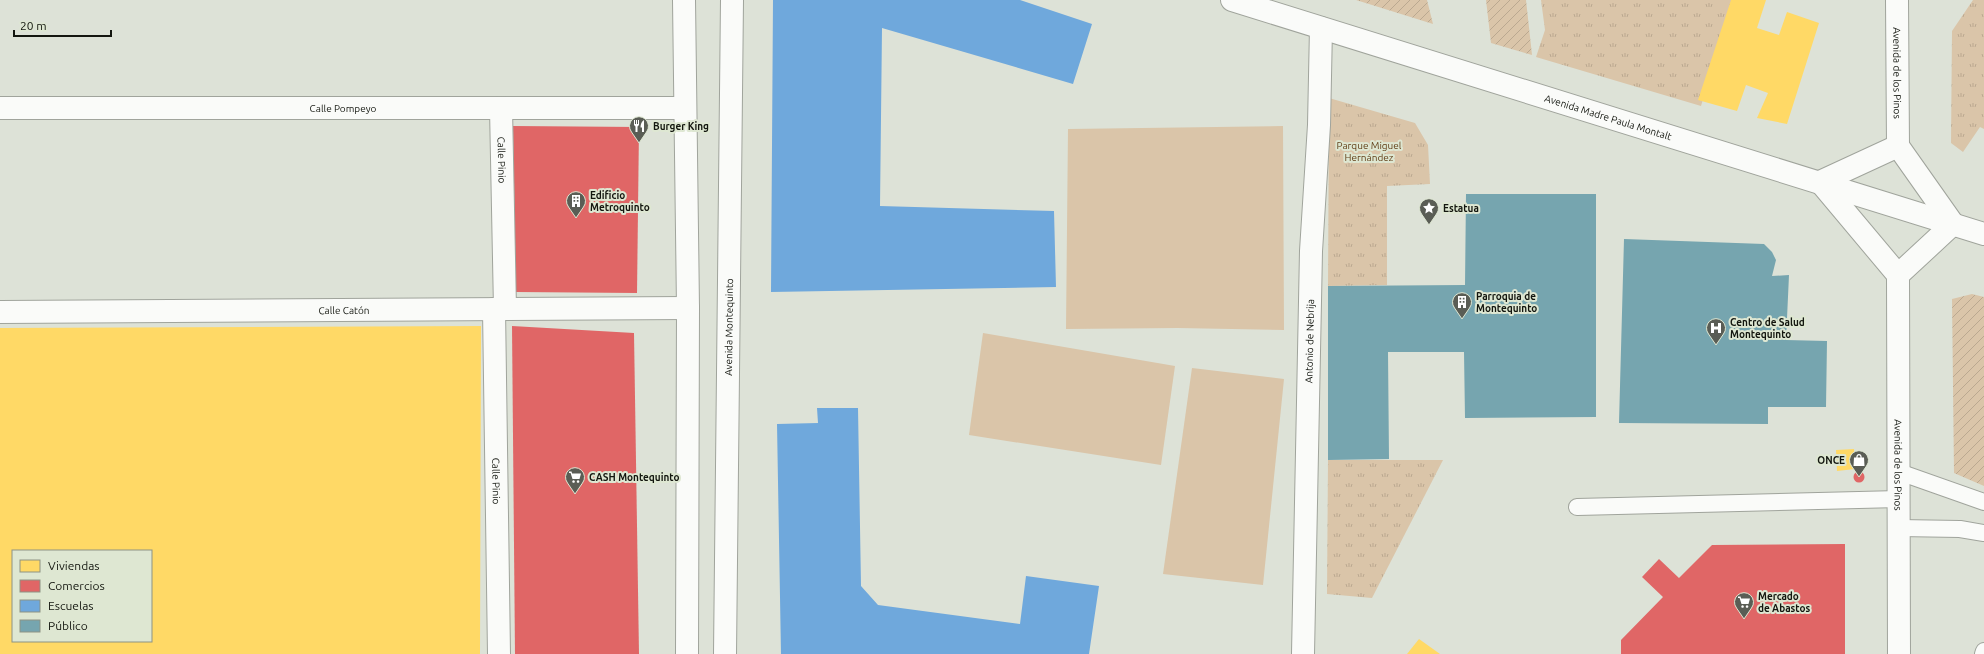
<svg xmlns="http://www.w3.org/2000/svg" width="1984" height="654" viewBox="0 0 1984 654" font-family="Ubuntu,sans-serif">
	<defs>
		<pattern id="grass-tufts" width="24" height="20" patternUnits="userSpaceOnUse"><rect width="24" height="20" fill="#dac5a9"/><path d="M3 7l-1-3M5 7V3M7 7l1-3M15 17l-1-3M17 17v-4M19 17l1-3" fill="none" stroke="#baa890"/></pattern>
		<pattern id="garden-furrows" width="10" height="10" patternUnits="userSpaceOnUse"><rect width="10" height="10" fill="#dac5a9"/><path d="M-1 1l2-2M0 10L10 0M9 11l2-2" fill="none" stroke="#baa890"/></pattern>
	</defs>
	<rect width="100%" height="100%" fill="#dde2d7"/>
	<g fill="url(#grass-tufts)">
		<polygon points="1541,0 1733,0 1701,106 1536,57 1545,30"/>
		<polygon points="1973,0 1984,0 1984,129 1980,127 1963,152 1951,143 1952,31"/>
		<polygon points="1329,98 1415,123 1428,145 1430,184 1387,186 1387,285 1328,286"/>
		<polygon points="1328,460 1443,460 1372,598 1327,594"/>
	</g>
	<g fill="url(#garden-furrows)">
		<polygon points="1356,0 1427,0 1433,24"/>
		<polygon points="1486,0 1526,0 1532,55 1491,43"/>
		<polygon points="1972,294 1984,297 1984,486 1954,473 1952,299"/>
	</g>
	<g fill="#dac5a9">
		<polygon points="1283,126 1284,330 1178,328 1066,329 1068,129"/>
		<polygon points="983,333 1175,366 1161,465 969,435"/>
		<polygon points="1192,368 1284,379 1263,585 1163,574"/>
	</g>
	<g fill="#ffd966" fill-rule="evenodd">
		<polygon points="1731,0 1766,0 1757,28 1779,35 1787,12 1819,23 1787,124 1757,118 1768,93 1746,85 1737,111 1698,100"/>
		<path d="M481,326l-1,328h-480v-326zM13,551h138v90h-138z"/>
		<polygon points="1854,449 1855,469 1837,471 1836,450"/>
		<polygon points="1419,639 1440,654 1407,654"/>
	</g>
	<g fill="#e06666">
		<polygon points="513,126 639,127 637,293 516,292"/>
		<polygon points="512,326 634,333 639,654 515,654"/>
		<circle cx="1859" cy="477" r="5.5"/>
		<polygon points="1845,544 1845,654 1621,654 1621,640 1663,597 1642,577 1659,559 1679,578 1712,545"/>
	</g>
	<g fill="#6fa8dc">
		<polygon points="773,0 1020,0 1092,24 1073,84 882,28 880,206 1054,211 1056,287 771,292"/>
		<polygon points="817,408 858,408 861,586 878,605 1020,624 1026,576 1099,586 1089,654 781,654 777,424 818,423"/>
	</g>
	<g fill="#76a5af">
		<polygon points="1466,194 1596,194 1596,417 1465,418 1464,352 1388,352 1389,459 1328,460 1328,286 1465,285"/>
		<polygon points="1624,239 1764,244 1772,252 1776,260 1772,276 1789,275 1786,340 1827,341 1826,407 1768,407 1768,424 1619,423"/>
	</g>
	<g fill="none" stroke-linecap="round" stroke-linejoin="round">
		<defs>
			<g id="lane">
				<polyline points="1899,472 1984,502"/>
				<polyline points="1577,507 1899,499"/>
				<polyline points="1899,528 1960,529 1984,533"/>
				<polyline points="1983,654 1984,651"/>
			</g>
			<g id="street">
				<path id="s1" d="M1232,0l752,234"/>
				<path id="s2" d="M1897,0l1,146"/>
				<path id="s3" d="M0,108h685"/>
				<path id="s4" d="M501,108l4,201"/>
				<polyline points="1898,146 1953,224"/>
				<polyline points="1820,182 1898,275"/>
				<polyline points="1820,182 1898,146"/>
				<path id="s5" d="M1898,275l1,379"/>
				<polyline points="1898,275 1953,224"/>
				<path id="s6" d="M494,309l5,345"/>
				<path id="s7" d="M0,312l688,-4"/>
				<path id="s8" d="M1303,654l8,-403 8,-126 2,-97"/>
			</g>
			<g id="secondary">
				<polyline points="684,0 688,308 687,654"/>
				<path id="s9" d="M725,654l7,-654"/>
			</g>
		</defs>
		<use href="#lane" stroke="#a0a49c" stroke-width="18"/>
		<use href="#street" stroke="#a0a49c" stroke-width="24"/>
		<use href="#secondary" stroke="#a0a49c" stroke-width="24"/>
		<use href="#lane" stroke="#fafbf9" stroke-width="16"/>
		<use href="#street" stroke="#fafbf9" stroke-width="22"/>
		<use href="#secondary" stroke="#fafbf9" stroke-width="22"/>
	</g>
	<defs>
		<symbol id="restaurant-pin" viewBox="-11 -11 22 30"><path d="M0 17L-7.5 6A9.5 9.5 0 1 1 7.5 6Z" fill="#5a5d55" stroke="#dee7d2"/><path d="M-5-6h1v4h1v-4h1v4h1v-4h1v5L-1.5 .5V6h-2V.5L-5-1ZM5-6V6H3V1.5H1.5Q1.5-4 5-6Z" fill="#fff"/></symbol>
		<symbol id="building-pin" viewBox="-11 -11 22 30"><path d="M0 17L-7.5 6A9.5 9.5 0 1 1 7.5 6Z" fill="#5a5d55" stroke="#dee7d2"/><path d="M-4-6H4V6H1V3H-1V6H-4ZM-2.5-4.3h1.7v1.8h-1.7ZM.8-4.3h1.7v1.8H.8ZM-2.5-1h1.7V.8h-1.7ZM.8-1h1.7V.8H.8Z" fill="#fff"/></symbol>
		<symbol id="sight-pin" viewBox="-11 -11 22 30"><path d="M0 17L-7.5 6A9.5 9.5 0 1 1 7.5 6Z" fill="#5a5d55" stroke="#dee7d2"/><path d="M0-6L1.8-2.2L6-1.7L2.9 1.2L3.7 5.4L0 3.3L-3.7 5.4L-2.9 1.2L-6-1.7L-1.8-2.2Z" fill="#fff"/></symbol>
		<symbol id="hospital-pin" viewBox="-11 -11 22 30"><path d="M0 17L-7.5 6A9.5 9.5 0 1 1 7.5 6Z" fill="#5a5d55" stroke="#dee7d2"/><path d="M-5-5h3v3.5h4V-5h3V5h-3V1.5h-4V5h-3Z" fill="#fff"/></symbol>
		<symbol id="shop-pin" viewBox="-11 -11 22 30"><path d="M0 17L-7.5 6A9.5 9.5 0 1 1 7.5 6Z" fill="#5a5d55" stroke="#dee7d2"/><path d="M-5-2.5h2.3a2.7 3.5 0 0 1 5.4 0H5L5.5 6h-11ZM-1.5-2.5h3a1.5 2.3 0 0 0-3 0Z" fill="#fff"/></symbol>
		<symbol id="supermarket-pin" viewBox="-11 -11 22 30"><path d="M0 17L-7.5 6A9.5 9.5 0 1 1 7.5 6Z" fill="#5a5d55" stroke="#dee7d2"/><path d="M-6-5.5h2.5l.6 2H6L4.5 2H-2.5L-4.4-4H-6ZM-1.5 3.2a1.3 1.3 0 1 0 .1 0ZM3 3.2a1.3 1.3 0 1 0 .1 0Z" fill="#fff"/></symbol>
	</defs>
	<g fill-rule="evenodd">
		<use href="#restaurant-pin" x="628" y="115" width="22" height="30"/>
		<use href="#building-pin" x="565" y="190" width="22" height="30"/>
		<use href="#sight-pin" x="1418" y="197" width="22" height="30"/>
		<use href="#building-pin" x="1451" y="291" width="22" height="30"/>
		<use href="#hospital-pin" x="1705" y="317" width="22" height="30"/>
		<use href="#shop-pin" x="1848" y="449" width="22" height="30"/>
		<use href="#supermarket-pin" x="564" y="466" width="22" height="30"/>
		<use href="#supermarket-pin" x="1733" y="591" width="22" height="30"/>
	</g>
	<g text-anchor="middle" stroke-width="4" stroke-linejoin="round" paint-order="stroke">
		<g font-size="10" fill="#13160f" stroke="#dee7d2">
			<text dy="4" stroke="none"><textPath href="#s2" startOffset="73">Avenida de los Pinos</textPath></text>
			<text dy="4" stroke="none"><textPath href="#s3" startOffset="343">Calle Pompeyo</textPath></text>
			<text dy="4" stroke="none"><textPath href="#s1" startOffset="394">Avenida Madre Paula Montalt</textPath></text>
			<text dy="4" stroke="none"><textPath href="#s4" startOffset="52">Calle Pinio</textPath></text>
			<text dy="4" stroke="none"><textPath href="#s7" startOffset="344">Calle Catón</textPath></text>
			<text dy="4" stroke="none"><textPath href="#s9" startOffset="327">Avenida Montequinto</textPath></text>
			<text dy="4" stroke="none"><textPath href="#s8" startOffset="313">Antonio de Nebrija</textPath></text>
			<text dy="4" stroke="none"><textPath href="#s5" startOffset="190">Avenida de los Pinos</textPath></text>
			<text dy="4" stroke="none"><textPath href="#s6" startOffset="172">Calle Pinio</textPath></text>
		</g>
		<g font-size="10" font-weight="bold" fill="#13160f" stroke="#dee7d2" text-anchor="start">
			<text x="653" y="130">Burger King</text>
			<text x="590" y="199">Edificio<tspan x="590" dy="12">Metroquinto</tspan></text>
			<text x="1443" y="212">Estatua</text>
			<text x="1476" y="300">Parroquia de<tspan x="1476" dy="12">Montequinto</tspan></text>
			<text x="1730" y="326">Centro de Salud<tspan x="1730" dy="12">Montequinto</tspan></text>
			<text x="1845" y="464" text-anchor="end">ONCE</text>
			<text x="589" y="481">CASH Montequinto</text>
			<text x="1758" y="600">Mercado<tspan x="1758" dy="12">de Abastos</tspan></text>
		</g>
		<g font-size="10" fill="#603e16" stroke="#dee7d2">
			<text x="1369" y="149">Parque Miguel<tspan x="1369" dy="12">Hernández</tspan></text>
		</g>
	</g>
	<rect x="12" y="550" width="140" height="92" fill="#dee7d2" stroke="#8d9384"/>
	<rect x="20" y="560" width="20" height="12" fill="#ffd966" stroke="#8d9384"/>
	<text x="48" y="570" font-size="12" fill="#13160f">Viviendas</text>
	<rect x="20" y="580" width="20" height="12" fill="#e06666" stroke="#8d9384"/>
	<text x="48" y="590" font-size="12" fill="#13160f">Comercios</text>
	<rect x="20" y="600" width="20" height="12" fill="#6fa8dc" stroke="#8d9384"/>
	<text x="48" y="610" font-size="12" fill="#13160f">Escuelas</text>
	<rect x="20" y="620" width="20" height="12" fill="#76a5af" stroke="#8d9384"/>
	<text x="48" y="630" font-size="12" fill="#13160f">Público</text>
	<path d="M14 30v6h97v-6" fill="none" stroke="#13160f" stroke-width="2"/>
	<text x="20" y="30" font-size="12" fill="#13160f" stroke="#dee7d2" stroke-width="3" paint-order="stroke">20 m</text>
</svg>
